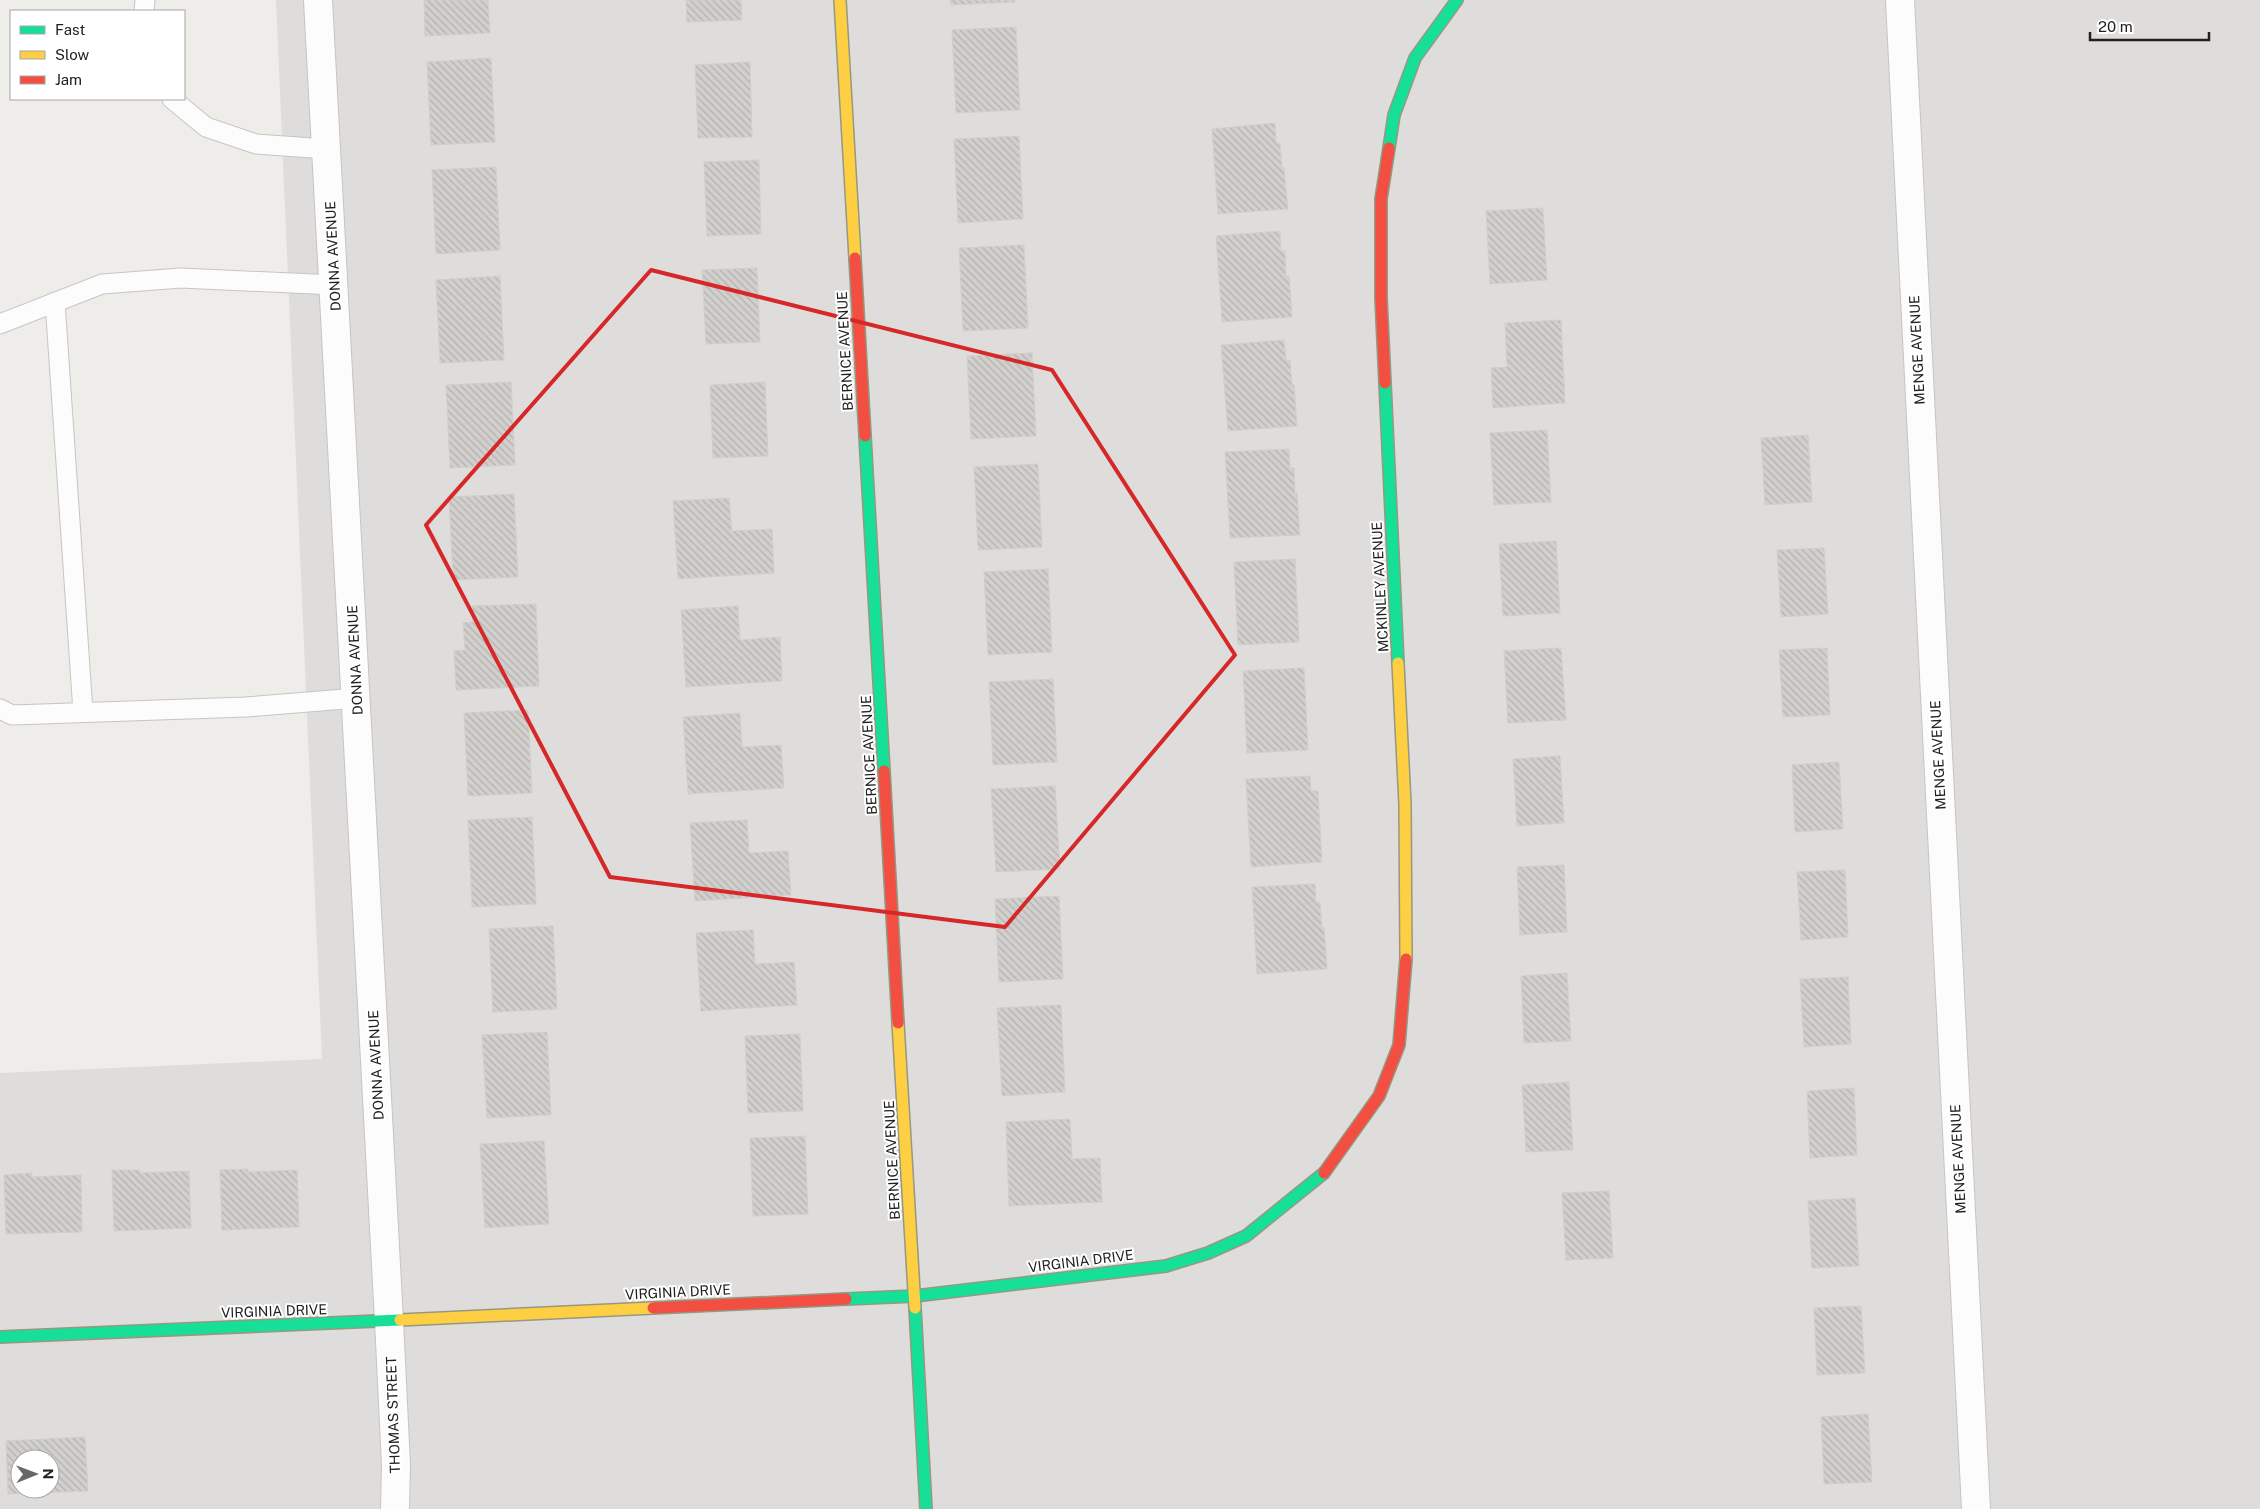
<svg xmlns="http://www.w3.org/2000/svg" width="2260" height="1509" viewBox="0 0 2260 1509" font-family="'Public Sans',sans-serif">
	<defs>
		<pattern id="building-back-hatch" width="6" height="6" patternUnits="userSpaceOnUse" patternTransform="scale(1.25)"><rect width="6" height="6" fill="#d2d0cd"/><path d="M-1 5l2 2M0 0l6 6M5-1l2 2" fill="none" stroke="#b4b2b0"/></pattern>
	</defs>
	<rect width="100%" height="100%" fill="#efedea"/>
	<path fill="#dedddb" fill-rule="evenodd" d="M276,0h1984v1509h-2260v-436l322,-14zM20,1459h30v30h-30z"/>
	<g fill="url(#building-back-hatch)" stroke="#d2cfcb" fill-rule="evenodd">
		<polygon points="424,0 488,0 490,33 425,36"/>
		<polygon points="686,0 741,0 742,20 687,22"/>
		<polygon points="950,0 1015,0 1015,2 951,5"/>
		<polygon points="1016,27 1020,110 956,113 952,30"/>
		<polygon points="491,58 495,142 431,145 427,62"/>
		<polygon points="750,62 752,137 698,138 695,65"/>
		<polygon points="1275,123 1276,143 1280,143 1282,168 1284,168 1288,209 1218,214 1212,129"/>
		<polygon points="1019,136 1023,219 958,223 954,139"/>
		<polygon points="759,160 761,234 707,236 704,162"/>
		<polygon points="496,167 500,250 436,254 432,170"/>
		<polygon points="1543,208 1547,280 1490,284 1486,211"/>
		<polygon points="1280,231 1281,251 1285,251 1286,276 1289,276 1292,317 1222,322 1216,236"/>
		<polygon points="1024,245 1028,328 963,331 959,248"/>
		<polygon points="757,268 760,342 706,344 702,270"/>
		<polygon points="500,276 504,360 440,363 436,280"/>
		<polygon points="1561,320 1565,403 1493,408 1491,368 1507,367 1505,323"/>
		<polygon points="1284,340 1286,360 1290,360 1292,385 1294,385 1297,426 1228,431 1221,345"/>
		<polygon points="1032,353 1036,436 971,439 967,356"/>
		<polygon points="511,382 515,465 450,468 446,385"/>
		<polygon points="765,382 768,456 713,458 710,385"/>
		<polygon points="1547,430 1551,502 1494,505 1490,433"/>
		<polygon points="1808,435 1812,502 1765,505 1761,438"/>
		<polygon points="1289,449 1290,468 1294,468 1295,494 1297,493 1300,535 1230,538 1225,452"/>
		<polygon points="1038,464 1042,547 978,550 974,467"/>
		<polygon points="514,494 518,577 453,580 449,497"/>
		<polygon points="729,498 732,531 772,529 774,573 678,579 673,501"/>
		<polygon points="1556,541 1560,613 1503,616 1499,544"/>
		<polygon points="1824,548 1828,614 1781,617 1777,550"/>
		<polygon points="1295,559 1299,642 1238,645 1234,562"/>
		<polygon points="1048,569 1052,652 988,655 984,572"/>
		<polygon points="536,604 539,686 456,690 454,651 465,650 463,623 473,622 472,606"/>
		<polygon points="738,606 740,640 780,637 782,681 686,687 681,610"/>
		<polygon points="1561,648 1566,720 1508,723 1504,651"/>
		<polygon points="1827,648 1830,715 1783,717 1779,650"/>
		<polygon points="1304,668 1308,750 1247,753 1243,671"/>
		<polygon points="1053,679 1057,762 993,765 989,682"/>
		<polygon points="528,710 532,793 468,796 464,713"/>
		<polygon points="740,713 742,747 781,745 784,788 688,794 683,717"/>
		<polygon points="1560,756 1564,823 1517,826 1513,759"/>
		<polygon points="1839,762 1843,829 1795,832 1792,765"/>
		<polygon points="1310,776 1311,791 1318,791 1322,862 1251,867 1246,779"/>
		<polygon points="1055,786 1060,869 996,872 991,789"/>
		<polygon points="532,817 536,904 472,907 468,820"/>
		<polygon points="747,820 749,853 788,851 791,895 695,901 690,823"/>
		<polygon points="1564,865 1567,932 1520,935 1517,867"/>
		<polygon points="1845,870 1848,937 1801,940 1797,872"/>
		<polygon points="1315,884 1316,903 1320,902 1322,928 1324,928 1327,969 1257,974 1252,887"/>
		<polygon points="1059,896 1063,979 999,982 995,899"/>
		<polygon points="553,926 557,1009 493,1012 489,929"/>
		<polygon points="753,930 755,964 794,962 797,1005 701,1011 696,933"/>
		<polygon points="1567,973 1571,1041 1524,1043 1521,976"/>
		<polygon points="1848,977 1851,1044 1804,1047 1800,979"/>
		<polygon points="1061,1005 1065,1092 1002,1096 997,1008"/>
		<polygon points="547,1032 551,1115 487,1118 482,1035"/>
		<polygon points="800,1034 803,1111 748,1113 745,1036"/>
		<polygon points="1569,1082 1573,1150 1526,1152 1522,1085"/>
		<polygon points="1854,1088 1857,1155 1810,1158 1807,1091"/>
		<polygon points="1070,1119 1072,1159 1100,1158 1102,1202 1009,1206 1006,1122"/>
		<polygon points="805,1136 808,1214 753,1216 750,1138"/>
		<polygon points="544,1141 549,1224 485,1228 480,1144"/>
		<polygon points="248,1169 248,1172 297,1170 299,1227 222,1230 220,1170"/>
		<polygon points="112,1170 140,1170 140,1173 189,1171 191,1228 114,1231"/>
		<polygon points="32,1173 32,1177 81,1175 82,1232 6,1234 4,1175"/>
		<polygon points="1609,1191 1613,1258 1566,1260 1562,1193"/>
		<polygon points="1855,1198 1859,1266 1812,1268 1808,1201"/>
		<polygon points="1861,1306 1865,1373 1817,1375 1814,1308"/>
		<polygon points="1868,1414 1872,1482 1824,1484 1821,1417"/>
		<path d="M85,1437l3,54 -80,3 -2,-53zM20,1459h30v30h-30z"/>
	</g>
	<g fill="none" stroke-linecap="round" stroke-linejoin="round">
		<defs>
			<g id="lane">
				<polyline points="144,11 145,0"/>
				<polyline points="172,99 206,127 256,144 326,149"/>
				<polyline points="55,302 83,712"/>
				<polyline points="0,324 102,284 181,278 335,285"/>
				<polyline points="0,709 12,715 246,707 357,698"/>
			</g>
			<g id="street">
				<polyline points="318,0 389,1321 396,1465 395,1509"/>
				<polyline points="1900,0 1976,1509"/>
			</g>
			<g id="fast">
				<polyline points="1389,148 1394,115 1415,58 1457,0"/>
				<polyline points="1385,383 1398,663"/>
				<polyline points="865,436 884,771"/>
				<polyline points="846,1299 915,1296 1166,1266 1208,1253 1246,1236 1324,1173"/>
				<polyline points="915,1308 926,1509"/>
				<polyline points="0,1337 400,1320"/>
			</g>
			<g id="slow">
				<polyline points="840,0 855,258"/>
				<polyline points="1398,663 1405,804 1406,959"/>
				<polyline points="898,1023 915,1308"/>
				<polyline points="400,1320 653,1308"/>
			</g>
			<g id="jam">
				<polyline points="855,258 865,436"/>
				<polyline points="1385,383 1381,298 1381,199 1389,148"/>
				<polyline points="884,771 898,1023"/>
				<polyline points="1324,1173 1379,1096 1399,1045 1406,959"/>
				<polyline points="653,1308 846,1299"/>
			</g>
		</defs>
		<use href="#lane" stroke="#c6c5c4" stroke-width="21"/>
		<use href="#street" stroke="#c6c5c4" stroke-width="30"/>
		<use href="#fast" stroke="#969882" stroke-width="14"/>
		<use href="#slow" stroke="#969882" stroke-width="14"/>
		<use href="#jam" stroke="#969882" stroke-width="14"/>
		<use href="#lane" stroke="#fdfcfc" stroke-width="19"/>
		<use href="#street" stroke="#fdfcfc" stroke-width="28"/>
		<use href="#fast" stroke="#16e098" stroke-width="11"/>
		<use href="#slow" stroke="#ffcf43" stroke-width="11"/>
		<use href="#jam" stroke="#f24e42" stroke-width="11"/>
	</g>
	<path fill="none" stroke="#d62828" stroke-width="4" stroke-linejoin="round" d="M651,270l401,100 183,285 -230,272 -395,-50 -184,-352z"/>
	<g text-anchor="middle" stroke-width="4" stroke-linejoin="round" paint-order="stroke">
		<g font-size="14" fill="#212121" stroke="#fff">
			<text transform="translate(333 256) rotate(-93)" y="5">DONNA AVENUE</text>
			<text transform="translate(1917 350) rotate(-93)" y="5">MENGE AVENUE</text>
			<text transform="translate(845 351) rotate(-93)" y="5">BERNICE AVENUE</text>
			<text transform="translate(1380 587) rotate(-93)" y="5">MCKINLEY AVENUE</text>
			<text transform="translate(355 660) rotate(-93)" y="5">DONNA AVENUE</text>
			<text transform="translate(869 755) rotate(-93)" y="5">BERNICE AVENUE</text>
			<text transform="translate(1938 755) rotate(-93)" y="5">MENGE AVENUE</text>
			<text transform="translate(376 1065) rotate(-93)" y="5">DONNA AVENUE</text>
			<text transform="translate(1958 1159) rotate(-93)" y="5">MENGE AVENUE</text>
			<text transform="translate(892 1160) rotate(-93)" y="5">BERNICE AVENUE</text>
			<text transform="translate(1081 1261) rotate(-7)" y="5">VIRGINIA DRIVE</text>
			<text transform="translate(678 1292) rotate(-3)" y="5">VIRGINIA DRIVE</text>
			<text transform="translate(274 1311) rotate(-2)" y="5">VIRGINIA DRIVE</text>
			<text transform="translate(393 1415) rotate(-92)" y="5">THOMAS STREET</text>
		</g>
	</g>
	<rect x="10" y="10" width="175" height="90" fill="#ffffff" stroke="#a6a6a6"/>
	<rect x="20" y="26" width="25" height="8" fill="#16e098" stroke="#a6a6a6"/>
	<text x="55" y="35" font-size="15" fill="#212121">Fast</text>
	<rect x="20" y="51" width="25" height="8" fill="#ffcf43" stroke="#a6a6a6"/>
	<text x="55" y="60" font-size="15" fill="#212121">Slow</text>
	<rect x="20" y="76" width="25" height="8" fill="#f24e42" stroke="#a6a6a6"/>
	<text x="55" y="85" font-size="15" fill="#212121">Jam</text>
	<g transform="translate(35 1474) rotate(89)"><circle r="24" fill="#ffffff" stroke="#a6a6a6"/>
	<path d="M0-4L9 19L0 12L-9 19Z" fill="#696867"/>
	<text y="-8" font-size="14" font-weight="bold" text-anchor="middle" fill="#212121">N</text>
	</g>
	<path d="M2090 32v8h119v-8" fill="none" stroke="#212121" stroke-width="2.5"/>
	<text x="2098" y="32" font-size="15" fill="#212121" stroke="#ffffff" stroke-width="4" paint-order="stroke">20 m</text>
</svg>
